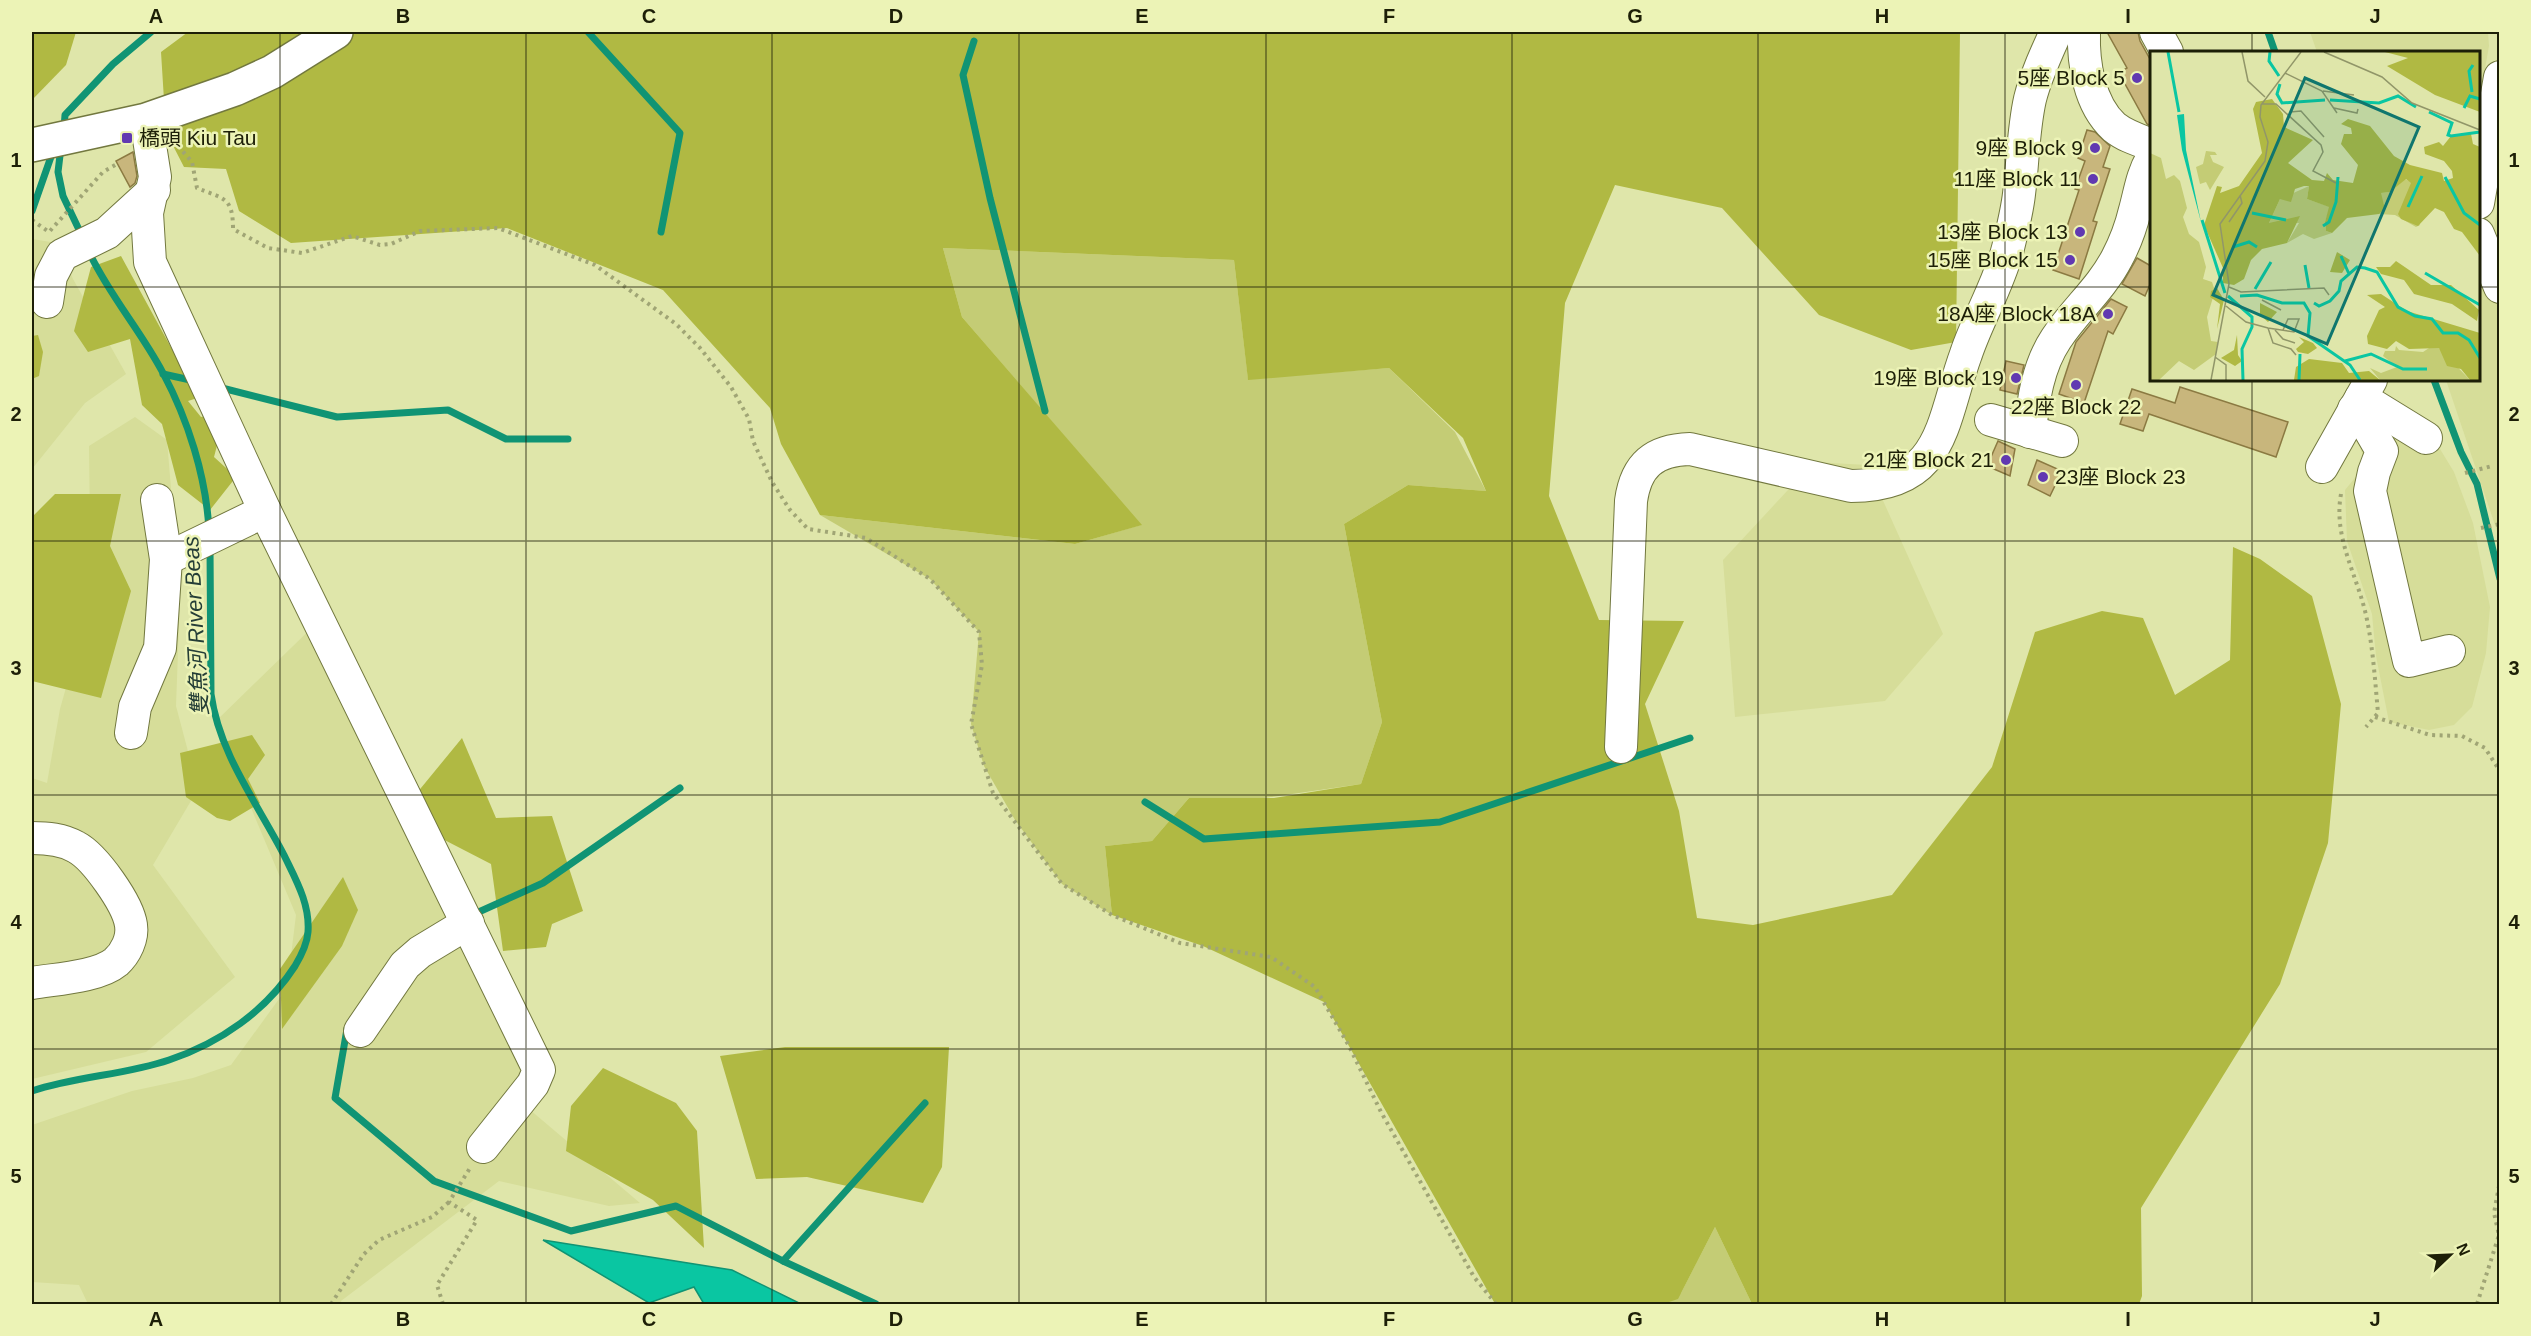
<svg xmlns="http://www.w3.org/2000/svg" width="2531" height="1336" viewBox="0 0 2531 1336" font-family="Helvetica,'Noto Sans TC',sans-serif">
	<rect width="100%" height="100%" fill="#dfe6aa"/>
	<g fill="#d6dd99">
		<polygon points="2310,32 2488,32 2489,46 2479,103 2478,52 2317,52"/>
		<polygon points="2499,197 2499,537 2446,380 2478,380 2479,266 2492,241"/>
		<polygon points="32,239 57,243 73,279 126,374 85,403 32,469"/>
		<polygon points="135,417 167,440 180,598 176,706 198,789 153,865 235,977 146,1052 32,1079 32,778 47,783 60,709 91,599 89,446"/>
		<polygon points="2429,431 2454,472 2473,523 2490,607 2486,653 2472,707 2454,725 2429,730 2389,722 2376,656 2372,614 2347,541 2345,490 2363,468 2363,457 2356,434"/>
		<polygon points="1814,462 1867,465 1943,634 1885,701 1735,717 1723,560"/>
		<polygon points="329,611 547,1074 529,1109 640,1203 609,1206 499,1181 341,1301 342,1304 88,1304 79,1285 32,1282 32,1125 132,1091 193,1078 231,1065 287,988 296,915 215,722"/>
	</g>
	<g fill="#c4cc75">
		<polygon points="943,248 1234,260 1248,379 1389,368 1455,432 1486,491 1408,485 1344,524 1382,722 1361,784 1264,798 1189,798 1152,841 1105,846 1112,915 1062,884 1015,820 984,766 971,724 979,632 930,579 820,515 1075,544 1141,525 962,317"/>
		<polygon points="1715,1227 1752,1304 1655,1304 1681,1293"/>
	</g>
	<g fill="#b0b943">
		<polygon points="32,32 76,32 66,65 32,100"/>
		<polygon points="188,32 1960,32 1956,342 1911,350 1819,315 1722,208 1615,185 1565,303 1549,496 1599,620 1684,621 1645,704 1679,811 1697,918 1753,925 1892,895 1992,767 2035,632 2102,611 2143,618 2175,695 2230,660 2233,547 2260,559 2312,596 2341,704 2328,843 2280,984 2141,1208 2142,1296 2139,1304 1752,1304 1715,1227 1678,1299 1663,1304 1499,1304 1494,1302 1324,1002 1203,946 1112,915 1105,846 1152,841 1189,798 1274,798 1361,784 1382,722 1344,524 1408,485 1486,491 1463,438 1389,368 1248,380 1234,260 943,248 962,317 1142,525 1075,544 820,515 781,444 770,408 663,290 507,228 291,243 239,211 226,169 184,167 166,132 161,52"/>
		<polygon points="121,256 180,364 219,391 188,401 201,417 226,411 214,457 236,477 210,510 178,485 162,424 142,405 130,339 88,352 74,331 91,267"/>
		<polygon points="38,335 43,352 39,376 32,379 32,336"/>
		<polygon points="55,494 121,494 110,546 131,591 101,698 32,681 32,517"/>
		<polygon points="252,735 265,755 248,779 260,803 230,821 217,818 186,797 180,753"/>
		<polygon points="462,738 496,818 552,816 583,911 552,924 546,947 503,951 491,864 398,816"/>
		<polygon points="343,877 358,910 342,946 282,1029 280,969"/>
		<polygon points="785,1047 949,1047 942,1167 923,1203 807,1177 756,1179 720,1056"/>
		<polygon points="603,1068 676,1103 697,1131 704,1248 653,1200 566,1151 571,1106"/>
	</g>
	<polygon fill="#0ac6a2" stroke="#109474" stroke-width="1.5" points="543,1240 732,1270 801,1304 704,1304 694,1287 649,1303"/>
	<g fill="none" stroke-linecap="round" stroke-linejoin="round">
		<g stroke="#109474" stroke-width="7">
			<polyline points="588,32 680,133 661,232"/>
			<polyline points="2268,32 2275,52"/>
			<polyline points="974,41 963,75 990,198 1045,411"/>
			<polyline points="64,128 65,115 113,64 151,32"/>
			<polyline points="61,147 58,172 63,196 82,236"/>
			<polyline points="32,211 53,151"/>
			<path d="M89,252c20,43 52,79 74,121 25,47 43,103 46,157"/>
			<polyline points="163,374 195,381"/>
			<polyline points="2434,380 2461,452 2477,484 2500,579"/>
			<polyline points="218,387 337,417 448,410 506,439 568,439"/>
			<polyline points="1145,802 1204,839 1440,822 1690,738"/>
			<polyline points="472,915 543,883 680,788"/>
			<polyline points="347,1029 335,1098 434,1181 571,1231 676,1206 783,1261 876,1304"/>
			<path d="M32,1091c44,-15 93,-16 137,-31 51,-17 97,-49 126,-94 6,-10 12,-21 13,-34 2,-28 -12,-52 -24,-77 -27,-52 -65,-102 -73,-161l-1,-147"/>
			<polyline points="783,1261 925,1103"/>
		</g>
	</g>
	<g fill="#c8b67c" stroke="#8b7a42" stroke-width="1.5">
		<polygon points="2107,32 2138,32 2140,41 2151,61 2151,126 2147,124 2119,73 2127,68"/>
		<polygon points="2087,130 2095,132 2110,146 2103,167 2110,169 2093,221 2097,222 2079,279 2053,270 2079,190 2075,189 2085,161 2078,158"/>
		<polygon points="133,152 137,176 135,183 130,187 116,161"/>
		<polygon points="2137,258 2151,266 2151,282 2145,296 2122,284"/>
		<polygon points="2111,299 2127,307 2113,334 2108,331 2084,403 2059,394 2076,342"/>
		<polygon points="2006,361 2024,365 2017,394 2000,390"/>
		<polygon points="2180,387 2288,422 2276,457 2149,414 2143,431 2120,424 2132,389 2175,403"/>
		<polygon points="1998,441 2015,449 2010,476 1987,466"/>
		<polygon points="2037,460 2062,471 2050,496 2028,485"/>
	</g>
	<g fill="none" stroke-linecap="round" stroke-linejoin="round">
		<defs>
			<g id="minor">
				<path d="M2084,32c-1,31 5,72 30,95 11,9 24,13 38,18"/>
				<polyline points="2156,32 2167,52"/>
				<polyline points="146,120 155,177 147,213 150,262 265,511 539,1070 533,1084 483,1147"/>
				<polyline points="2478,203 2500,77"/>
				<polyline points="2478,234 2500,287"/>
				<polyline points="47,302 51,276 62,255 107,233 154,190"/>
				<polyline points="2361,398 2426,438"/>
				<polyline points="2354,409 2361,415 2382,451 2374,472 2370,491 2409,661 2449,651"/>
				<polyline points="1991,420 2062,441"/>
				<path d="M2030,432c3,-32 8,-66 26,-93 19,-29 45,-50 61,-81 8,-15 14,-31 18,-48 5,-18 7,-35 17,-52"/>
				<polyline points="2322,467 2371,380"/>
				<polyline points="166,559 265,511"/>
				<polyline points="131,733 135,707 160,648 166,559 157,500"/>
				<path d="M1621,747l10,-246c5,-36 23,-51 59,-52l161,37c94,0 90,-64 115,-132 12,-36 33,-70 42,-106 4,-17 9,-36 11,-54 4,-31 4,-64 11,-95 6,-24 16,-45 26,-67"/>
				<path d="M32,838c15,0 30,1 44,9 19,10 52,57 55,78 2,13 -5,28 -15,37 -18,15 -61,17 -84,21"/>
				<polyline points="360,1031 405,965 420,952 468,923"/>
			</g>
			<polyline id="major" points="32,145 146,120 235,89 272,72 336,32"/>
		</defs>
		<use href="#minor" stroke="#72783f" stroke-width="34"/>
		<use href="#major" stroke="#72783f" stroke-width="36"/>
		<g stroke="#a0a575" stroke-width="4" stroke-dasharray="3 4.5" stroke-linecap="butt">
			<path d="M178,146l14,16 5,26c27,11 36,9 36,41l35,19 34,5 50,-17 28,9 11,-1 29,-13 78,-3 97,37 81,59 24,24 31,39 18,32 4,22 19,41 18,28 18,19 58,9 64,41 49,53 3,33 -11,59 22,69 69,91 50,31 68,28 91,14 44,30 34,59 32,66 93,165 22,27"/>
			<polyline points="32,220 49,232 103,172 117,164"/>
			<polyline points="2465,473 2492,466"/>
			<path d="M2341,494c-8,43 16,81 25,121 7,32 9,65 12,98l-12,14"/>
			<polyline points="2481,528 2500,524"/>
			<polyline points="2375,717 2430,735 2462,736 2485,748 2500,771"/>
			<polyline points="331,1304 364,1254 379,1240 432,1217 449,1202"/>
			<polyline points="443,1304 437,1285 477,1220 449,1202 470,1168"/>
			<polyline points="2477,1304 2499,1235 2494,1213 2500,1181"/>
		</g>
		<use href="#minor" stroke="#fff" stroke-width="32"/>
		<use href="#major" stroke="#fff" stroke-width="33"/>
	</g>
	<path fill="none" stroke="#1d1f07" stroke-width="1.5" stroke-opacity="0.55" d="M280,32v1272M526,32v1272M772,32v1272M1019,32v1272M1266,32v1272M1512,32v1272M1758,32v1272M2005,32v1272M2252,32v20M32,287h2120M2478,287h22M2252,380v924M32,541h2468M32,795h2468M32,1049h2468"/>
	<g fill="#6139b1" stroke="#ecf3b6" stroke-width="2">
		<circle cx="2137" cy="78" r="6"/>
		<rect x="121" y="132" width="12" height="12" rx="3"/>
		<circle cx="2095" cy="148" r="6"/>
		<circle cx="2093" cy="179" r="6"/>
		<circle cx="2080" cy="232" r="6"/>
		<circle cx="2070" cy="260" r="6"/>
		<circle cx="2108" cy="314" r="6"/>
		<circle cx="2016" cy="378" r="6"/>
		<circle cx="2076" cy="385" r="6"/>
		<circle cx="2006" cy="460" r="6"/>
		<circle cx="2043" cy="477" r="6"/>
	</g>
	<g text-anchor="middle" stroke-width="5" stroke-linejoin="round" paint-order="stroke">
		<g font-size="21" fill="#1d1f07" stroke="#ecf3b6" text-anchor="end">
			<text x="2125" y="85">5座 Block 5</text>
			<text x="139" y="145" text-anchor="start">橋頭 Kiu Tau</text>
			<text x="2083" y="155">9座 Block 9</text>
			<text x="2081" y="186">11座 Block 11</text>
			<text x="2068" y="239">13座 Block 13</text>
			<text x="2058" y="267">15座 Block 15</text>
			<text x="2096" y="321">18A座 Block 18A</text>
			<text x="2004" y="385">19座 Block 19</text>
			<text x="2076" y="414" text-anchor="middle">22座 Block 22</text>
			<text x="1994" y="467">21座 Block 21</text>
			<text x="2055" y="484" text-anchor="start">23座 Block 23</text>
		</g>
		<g font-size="22" font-style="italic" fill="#253e37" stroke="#ecf3b6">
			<text transform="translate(195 626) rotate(-93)" y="8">雙魚河 River Beas</text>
		</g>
	</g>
	<g transform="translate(2150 51)">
		<rect width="330" height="330" fill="#dfe6aa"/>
		<path d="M56,100l9,1 2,3h-7l3,7 11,5 -14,23 -4,-8 -6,2 -4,-17 7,-3zM0,102l11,5 5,21 8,-4 6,6 7,27 -4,9 6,17 10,8 7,25 -3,12 9,3 3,9 -8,26 4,24 7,1 -2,12 -22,16 -15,-9 -20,19h-9zM255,128l6,3 1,31 8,12 -4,2 -21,-12 -16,-1 6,-5 -5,-16 10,-1zM159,135l-2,13 23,8 -5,15 1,9 6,2 -18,6 -11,-5 -16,9 12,-20h-30l11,-24zM246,295l3,4 24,2 9,-6 7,2 31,32h-90l-10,-12 11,5 16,-6 -14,-11 2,-5h10z" fill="#c4cc75"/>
		<path d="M235,1h95v60l-45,-17 -48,-29 21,-8zM122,48l11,15 1,13 29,13 -25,23 24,17 12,1 3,-8 6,7 20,3 5,-18 -17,-21 3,-10h8l-1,-6 -10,-4 7,-5 22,7 24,30 16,9 32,8 2,8 9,-3 -1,-7 -8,-10 -19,-7 -1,-7 15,-5 4,4 8,-10 20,-2 2,10 7,3v109l-18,-24 -8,-3 -10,-17 -9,-4 -17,18 -17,-7 -3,-5 13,-31 -5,-4 -16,13 -9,1 4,16 -6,5 -32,4 -15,15 -6,-2 -1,-9 4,-15 -22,-8 2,-13h-5l-9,3 -4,13 -11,-3 -11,24 31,-7 -13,27 -25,6 -11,11 -7,19 -10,6 -11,-2v-15l-19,-43 13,-39 5,1 -2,6 19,-7 23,-33 -9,-44 3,-7zM187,201l13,8 -8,13 -12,-1zM246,210l35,24h20l28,25 -2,11 -25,-17 -38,-10 -10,-14 -23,-6 -5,-7h14zM67,237l7,12 -7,29 3,-25 -10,-7 1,-6zM231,243l26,17 73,22v47h-10l-9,-11 -14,-3 -8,-18 -30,1 -13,-8 -9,8 -19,-5 -1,-8 12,-26 6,-3 -18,-12zM110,252l17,9 -9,10 -8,-7zM87,284l1,20 4,6 -7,5 -14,-8 13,-8zM149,286l14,6 4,5 -9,6 -10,-2 -2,-3 8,-7zM159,308l33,4 7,10 20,-2 11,9h-86l2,-13z" fill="#b0b943"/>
		<path d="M34,63l2,36 15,72 -19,-72 -5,-35z" fill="#0ac6a2"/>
		<path fill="none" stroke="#0ac6a2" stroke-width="3" d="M18,1l11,60M120,1l-1,9 10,15M130,33l-3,10 5,9 43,-3M322,41l-3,-21 4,-6M180,49l49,3 19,-7 18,11M314,57l6,-12 10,3M279,61l23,11 -4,12 3,1 29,-4M295,126l19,36 16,12M258,156l14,-31M102,162l34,7M52,169l23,73M173,175l6,-4 7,-20 2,-25M83,196l16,-5 8,5M191,205l8,18M155,214l4,23M275,222l55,32M105,238l16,-27M78,245l24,21v10l-10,22 1,31M90,245l17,-1 25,8h22l6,10 -2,23 42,29 10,15M164,252l5,3 11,-5 9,-10 2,-10 16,-14 8,1 12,4 21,35 17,9 17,3 11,14h15l11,7 11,18M195,310l26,-7 32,15h24M149,329l1,-26"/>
		<path fill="none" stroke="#919669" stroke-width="1.5" d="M92,1l6,29 17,16M174,1l58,25 30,26 68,27M135,22l37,18 15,22M173,40l31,4M112,53h14l45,41 2,7 -10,19 23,12M184,57l23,5 1,-4M140,61l11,-1 23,26M79,171l13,-19 -2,-8M79,236l12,5 83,-4 5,7M112,249l19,10M76,255l20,16 22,6 26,4 5,-13h-11l-5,11M118,277l5,15 18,6 5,6M125,279l8,9 12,4M65,306l11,8v15M61,329l18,-96 -9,-60 45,-63 3,-19 -8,-25 1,-12 40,-53"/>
		<path fill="#0f766e" fill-opacity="0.15" stroke="#0f766e" stroke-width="3" d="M155,27l114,49 -92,217 -114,-49z"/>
		<rect width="330" height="330" fill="none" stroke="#1d1f07" stroke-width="3"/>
	</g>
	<rect width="2531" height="1336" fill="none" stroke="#ecf3b6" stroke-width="66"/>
	<g transform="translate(2450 1255) rotate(67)" stroke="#ecf3b6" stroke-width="4.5" paint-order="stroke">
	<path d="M0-4.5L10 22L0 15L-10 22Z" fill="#1d1f07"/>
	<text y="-9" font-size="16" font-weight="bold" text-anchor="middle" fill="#1d1f07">N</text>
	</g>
	<rect x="33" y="33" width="2465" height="1270" fill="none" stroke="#1d1f07" stroke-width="2"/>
	<g font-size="20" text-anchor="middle" font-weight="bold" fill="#1d1f07">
		<text x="156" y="23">A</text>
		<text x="403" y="23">B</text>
		<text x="649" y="23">C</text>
		<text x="896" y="23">D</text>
		<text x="1142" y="23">E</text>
		<text x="1389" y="23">F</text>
		<text x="1635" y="23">G</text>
		<text x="1882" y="23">H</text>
		<text x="2128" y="23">I</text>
		<text x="2375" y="23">J</text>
		<text x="16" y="167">1</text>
		<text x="2514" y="167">1</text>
		<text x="16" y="421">2</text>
		<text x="2514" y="421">2</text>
		<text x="16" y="675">3</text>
		<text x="2514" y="675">3</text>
		<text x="16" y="929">4</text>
		<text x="2514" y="929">4</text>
		<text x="16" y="1183">5</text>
		<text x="2514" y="1183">5</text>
		<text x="156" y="1326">A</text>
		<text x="403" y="1326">B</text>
		<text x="649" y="1326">C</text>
		<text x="896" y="1326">D</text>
		<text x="1142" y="1326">E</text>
		<text x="1389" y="1326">F</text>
		<text x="1635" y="1326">G</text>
		<text x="1882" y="1326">H</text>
		<text x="2128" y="1326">I</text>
		<text x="2375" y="1326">J</text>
	</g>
</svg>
